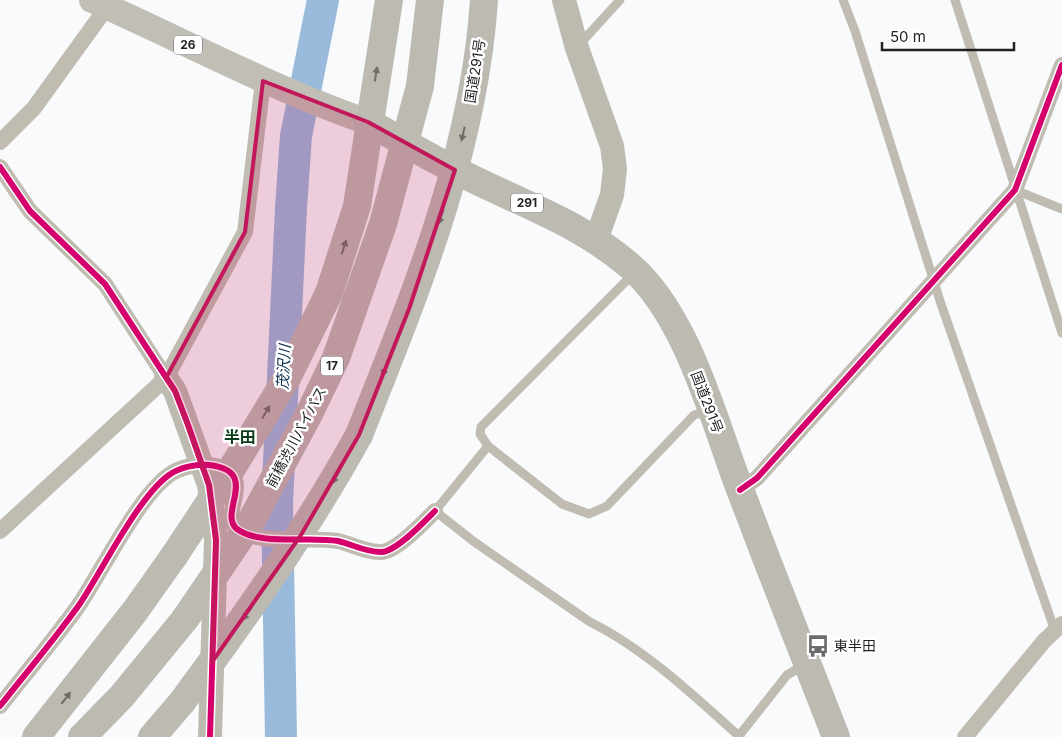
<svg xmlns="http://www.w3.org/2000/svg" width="1062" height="737" viewBox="0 0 1062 737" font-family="Inter,'Noto Sans JP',sans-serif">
	<rect width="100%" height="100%" fill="#f8fafc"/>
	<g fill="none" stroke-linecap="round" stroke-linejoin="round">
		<polyline stroke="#9abadc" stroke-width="32" points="281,737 277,504 291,208 296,136 323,0"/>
		<g stroke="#c0bcb1" stroke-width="9">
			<polyline points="843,0 855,31 940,301 1055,631"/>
			<polyline points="955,0 1062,333"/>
			<polyline points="578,46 620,0"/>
			<polyline points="1015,190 1062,209"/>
			<polyline points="634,273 481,427 480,434 488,446 562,504 589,514 607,506 694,415 708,411"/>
			<path d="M488,446l-53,65 38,30 117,81c55,27 104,74 150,115"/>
			<polyline points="738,737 787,675 804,665"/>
		</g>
		<g stroke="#c0bcb1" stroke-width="16">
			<polyline points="0,142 34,108 107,7 107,0"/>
			<polyline points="0,167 30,211 105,284 166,378"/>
			<polyline points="740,490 757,478 1015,190 1062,65"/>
			<polyline points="0,531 166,378 245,232 263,81"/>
			<path d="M0,706c26,-33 54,-66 79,-101 23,-34 59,-108 90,-130 11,-8 27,-11 40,-10 53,6 8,48 28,64 23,17 73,7 101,12 13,3 30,12 44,11 15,-1 43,-31 53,-41"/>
			<polyline points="965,737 1044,641 1062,624"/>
		</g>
		<g stroke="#bdbaaf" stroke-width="24">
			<polyline points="564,0 577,48 612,146 615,169 612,195 596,240"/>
			<polyline points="166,378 175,391 209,485 216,540 210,737"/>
		</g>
		<path stroke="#c1beb5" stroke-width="26" d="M92,0c92,41 181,89 276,122"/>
		<g stroke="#bcbab1" stroke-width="28">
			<polyline points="420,86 430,0"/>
			<path d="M368,122c29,16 57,33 87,48 59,31 123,51 175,96 58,50 84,156 111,226 31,82 63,164 95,245"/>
			<polyline points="329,293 357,206 389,0"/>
			<path d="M359,435c56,-141 115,-282 125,-435"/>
			<polyline points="36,737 135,611 174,556"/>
			<polyline points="82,737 122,696 185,619"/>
			<polyline points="152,737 182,702"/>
		</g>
		<g stroke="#bcbab1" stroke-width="28">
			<polyline points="174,556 229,473 287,378 329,293"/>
			<polyline points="185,619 249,525 309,414 336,358 383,224 420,86"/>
			<path d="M182,702c64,-86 125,-173 177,-267"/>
		</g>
		<defs>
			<g id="cycleway">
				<polyline points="0,167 30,211 105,284 175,391 188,425 209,485 216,540 210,737"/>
				<polyline points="740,490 757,478 1015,190 1062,65"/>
				<path d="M0,706c26,-33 54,-66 79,-101 23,-34 59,-108 90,-130 11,-8 27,-11 40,-10 53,6 8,48 28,64 23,17 73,7 101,12 13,3 30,12 44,11 15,-1 43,-31 53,-41"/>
			</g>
		</defs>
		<use href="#cycleway" stroke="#fff" stroke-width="9"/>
		<use href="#cycleway" stroke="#d6006c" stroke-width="6"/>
	</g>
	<defs><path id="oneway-solid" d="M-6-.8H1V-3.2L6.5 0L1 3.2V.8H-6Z" transform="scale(1.25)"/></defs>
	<g fill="#6d6d69">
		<use href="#oneway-solid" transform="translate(376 74) rotate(-81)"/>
		<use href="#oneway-solid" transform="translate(463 134) rotate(103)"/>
		<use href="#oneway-solid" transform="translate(441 217) rotate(109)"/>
		<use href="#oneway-solid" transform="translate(344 247) rotate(-72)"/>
		<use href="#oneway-solid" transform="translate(385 369) rotate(112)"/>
		<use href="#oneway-solid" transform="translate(266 412) rotate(-59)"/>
		<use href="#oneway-solid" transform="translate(336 477) rotate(120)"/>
		<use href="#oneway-solid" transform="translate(247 614) rotate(125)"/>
		<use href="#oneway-solid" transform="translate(66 698) rotate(-52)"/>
	</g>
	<path fill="#c2185b" fill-opacity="0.2" stroke="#c2185b" stroke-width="4" stroke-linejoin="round" d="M263,81l105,41 87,48 -46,139 -50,126 -58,100 -89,127 4,-122 -7,-55 -34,-94 -9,-13 79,-146z"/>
	<defs>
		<symbol id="bus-bare" viewBox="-9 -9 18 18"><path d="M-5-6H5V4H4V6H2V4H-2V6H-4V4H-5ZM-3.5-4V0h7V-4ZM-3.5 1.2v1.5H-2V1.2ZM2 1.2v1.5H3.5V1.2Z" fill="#6a6c6e" stroke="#fff" stroke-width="2.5" paint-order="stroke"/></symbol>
	</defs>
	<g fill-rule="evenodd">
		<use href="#bus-bare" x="802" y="630" width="32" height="32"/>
	</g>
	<g text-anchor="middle" stroke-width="5" stroke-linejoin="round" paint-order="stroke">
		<g fill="#fff" stroke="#626364" stroke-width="1">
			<rect x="174" y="35.5" width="28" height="19" rx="4"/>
			<rect x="511" y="193.5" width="32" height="19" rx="4"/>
			<rect x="321" y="356.5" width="22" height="19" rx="4"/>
		</g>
		<g font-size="12" font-weight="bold" fill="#1e2021">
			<text x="188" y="49">26</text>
			<text x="527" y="207">291</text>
			<text x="332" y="370">17</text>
		</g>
		<g font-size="14" fill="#1e2021" stroke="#fff">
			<text transform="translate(475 71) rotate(-81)" y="5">国道291号</text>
			<text transform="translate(707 402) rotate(69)" y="5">国道291号</text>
			<text transform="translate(296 437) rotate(-62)" y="5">前橋渋川バイパス</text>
		</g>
		<g font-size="14" fill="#1e2021" stroke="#fff" text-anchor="start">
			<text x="834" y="651">東半田</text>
		</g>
		<g font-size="15" font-style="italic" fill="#082b4b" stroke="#fff">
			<text transform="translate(284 367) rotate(-87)" y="5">茂沢川</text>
		</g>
		<g font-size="16" font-weight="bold" fill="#0b3c19" stroke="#fff">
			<text x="240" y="443">半田</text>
		</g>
	</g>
	<path d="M882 42v8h132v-8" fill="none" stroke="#1e2021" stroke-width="2.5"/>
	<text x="890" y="42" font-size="15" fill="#1e2021" stroke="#ffffff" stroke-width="4" paint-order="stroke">50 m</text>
</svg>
